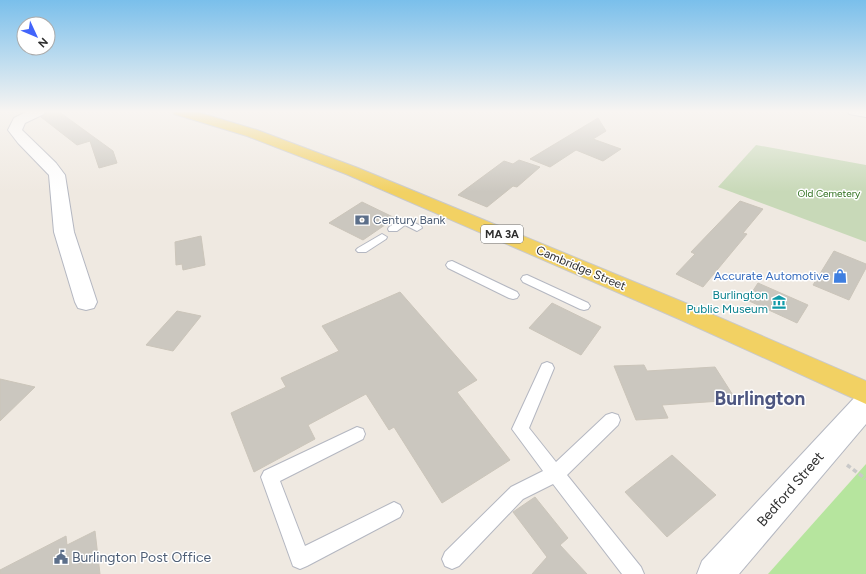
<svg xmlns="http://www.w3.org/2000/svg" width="866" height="574" viewBox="0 0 866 574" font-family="Figtree,sans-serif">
	<rect width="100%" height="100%" fill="#efe9e1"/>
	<polygon fill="#b6e59e" points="866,464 866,574 768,574"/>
	<polygon fill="#c8d9b8" points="756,145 866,165 866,242 718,187"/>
	<g fill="#cbc7bf" stroke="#cbc5ba">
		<polygon points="46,111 58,111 113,151 117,163 99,168 90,141 77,145 41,117 45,115"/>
		<polygon points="598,118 606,131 593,139 621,149 603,161 576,150 550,167 530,159"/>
		<polygon points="519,160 540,167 517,187 513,186 487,207 458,195 504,161 513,164"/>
		<polygon points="740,201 763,209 743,233 747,234 703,287 676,274 695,254 691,252"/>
		<polygon points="362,202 395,218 363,240 329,223"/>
		<polygon points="201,236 205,265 183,270 182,264 176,265 175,242"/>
		<polygon points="834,251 866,264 866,268 849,300 813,285"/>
		<polygon points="758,283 808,305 797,323 747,300"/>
		<polygon points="400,292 477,380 457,392 510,460 442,503 394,427 389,430 366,394 308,425 315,439 254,472 231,413 286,387 281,378 339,351 322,326"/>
		<polygon points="552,303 601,327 581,355 529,328"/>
		<polygon points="177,311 201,316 173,351 146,345"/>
		<polygon points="644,365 647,371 715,367 736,400 662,405 668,418 636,420 614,366"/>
		<polygon points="0,379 35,387 0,421"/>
		<polygon points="672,455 716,495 667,537 625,492"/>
		<polygon points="535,497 568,538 560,545 587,574 532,574 547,557 513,512"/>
		<polygon points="95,531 100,574 0,574 0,570 66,536 67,545"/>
	</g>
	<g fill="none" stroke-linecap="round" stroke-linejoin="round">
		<defs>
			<g id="service">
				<polygon points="404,218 421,226 422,228 417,231 405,225 397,231 389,231 388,229 389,227"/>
				<polygon points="382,234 387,237 386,239 366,252 358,252 356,250 358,248"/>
				<polygon points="452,261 517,292 519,295 517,298 513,299 509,298 448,268 446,265 448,262"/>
				<polygon points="527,275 588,303 590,306 588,309 584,310 580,309 523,282 521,279 523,276"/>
				<polygon points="547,362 552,364 554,368 529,428 556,462 606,415 612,413 618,415 620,420 618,425 567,475 641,567 644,574 622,574 553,484 523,499 459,566 452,569 445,566 442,559 445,552 511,487 543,471 512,429 542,364"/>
				<polygon points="357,427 363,429 365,434 363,439 280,481 305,546 394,502 400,505 403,511 400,517 307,566 300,569 293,566 261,477 264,471"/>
			</g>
			<g id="minor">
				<polygon points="28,111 45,111 44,114 25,123 22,130 56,163 65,175 74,232 97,302 94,308 86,310 78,308 75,302 54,232 49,175 18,143 8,130 14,118"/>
				<polygon points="848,111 866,111 866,117 849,114"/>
			</g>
			<polygon id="secondary" points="866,392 866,424 739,574 697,574 702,561 856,396"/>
			<polygon id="primary" points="173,111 194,111 257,130 358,168 695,307 866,381 866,404 679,319 346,174 247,136 174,114"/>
		</defs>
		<use href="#service" stroke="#b4b7c1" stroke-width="2"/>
		<use href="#minor" stroke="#b4b7c1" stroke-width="2"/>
		<use href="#secondary" stroke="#b4b7c1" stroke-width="2"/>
		<use href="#primary" stroke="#c9c9c9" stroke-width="2"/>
		<polyline stroke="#c9c9c9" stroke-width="3.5" stroke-dasharray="4.5 3" stroke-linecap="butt" points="847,465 866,479"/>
		<use href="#service" fill="#fff" fill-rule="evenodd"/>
		<use href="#minor" fill="#fff" fill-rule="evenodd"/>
		<use href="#secondary" fill="#fff" fill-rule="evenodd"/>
		<use href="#primary" fill="#f2d163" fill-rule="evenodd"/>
	</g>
	<linearGradient id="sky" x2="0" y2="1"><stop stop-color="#7abfeb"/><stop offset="0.58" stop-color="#f8f5f2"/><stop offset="1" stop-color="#f8f5f2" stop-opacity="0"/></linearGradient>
	<rect width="866" height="192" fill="url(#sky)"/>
	<defs>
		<symbol id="bank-bare" viewBox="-9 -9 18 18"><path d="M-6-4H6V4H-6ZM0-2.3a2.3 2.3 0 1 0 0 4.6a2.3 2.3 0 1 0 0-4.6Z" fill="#5c6f8a" stroke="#fff" stroke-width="2.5" paint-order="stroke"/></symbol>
		<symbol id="shop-bare" viewBox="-9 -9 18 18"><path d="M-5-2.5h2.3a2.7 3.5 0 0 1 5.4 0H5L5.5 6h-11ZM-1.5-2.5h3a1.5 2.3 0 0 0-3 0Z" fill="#3f7fe0" stroke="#fff" stroke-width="2.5" paint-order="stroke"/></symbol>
		<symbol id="museum-bare" viewBox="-9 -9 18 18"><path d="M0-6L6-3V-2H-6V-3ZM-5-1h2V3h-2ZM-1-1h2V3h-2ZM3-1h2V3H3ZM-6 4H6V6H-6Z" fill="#0f9aa8" stroke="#fff" stroke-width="2.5" paint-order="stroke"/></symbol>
		<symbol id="civic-bare" viewBox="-9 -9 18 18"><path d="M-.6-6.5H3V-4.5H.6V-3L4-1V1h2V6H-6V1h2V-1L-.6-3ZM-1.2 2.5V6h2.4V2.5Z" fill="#5c6f8a" stroke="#fff" stroke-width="2.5" paint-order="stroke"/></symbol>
	</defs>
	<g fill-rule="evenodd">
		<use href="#bank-bare" x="352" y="210" width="20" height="20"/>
		<use href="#shop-bare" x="830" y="266" width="20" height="20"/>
		<use href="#museum-bare" x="769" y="292" width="20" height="20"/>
		<use href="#civic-bare" x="51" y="547" width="20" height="20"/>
	</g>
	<g text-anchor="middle" stroke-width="3" stroke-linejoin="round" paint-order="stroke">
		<g font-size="10" fill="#2c6e1b" stroke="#fff">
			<text x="829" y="197">Old Cemetery</text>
		</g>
		<rect fill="#fff" stroke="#6d6d6d" stroke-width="1" x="481" y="225" width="42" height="18" rx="3"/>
		<g font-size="11" font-weight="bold" fill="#2e2e2e">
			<text x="502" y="238">MA 3A</text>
		</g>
		<g font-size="12" fill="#4e5e75" stroke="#fff" text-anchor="start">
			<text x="373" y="224">Century Bank</text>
		</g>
		<g font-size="12" fill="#2e2e2e" stroke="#fff">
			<text transform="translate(581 268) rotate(23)" y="4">Cambridge Street</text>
		</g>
		<g font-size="12" fill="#366cbe" stroke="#fff" text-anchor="end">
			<text x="829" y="280">Accurate Automotive</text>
		</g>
		<g font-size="12" fill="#0d838f" stroke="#fff" text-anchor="end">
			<text x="768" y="299">Burlington<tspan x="768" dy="14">Public Museum</tspan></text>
		</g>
		<g font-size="14" fill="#2e2e2e" stroke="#fff">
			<text transform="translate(790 489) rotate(-49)" y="5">Bedford Street</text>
		</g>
		<g font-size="14" fill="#4e5e75" stroke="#fff" text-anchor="start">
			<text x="72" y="562">Burlington Post Office</text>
		</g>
		<g font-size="19" font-weight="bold" fill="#4d5680" stroke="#fff">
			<text x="760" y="405">Burlington</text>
		</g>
	</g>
	<g transform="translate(36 36) rotate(134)"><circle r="19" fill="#ffffff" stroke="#ababab"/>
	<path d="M0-3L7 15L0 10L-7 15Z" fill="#4264fb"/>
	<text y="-6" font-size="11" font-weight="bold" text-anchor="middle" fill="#2e2e2e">N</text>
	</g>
</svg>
